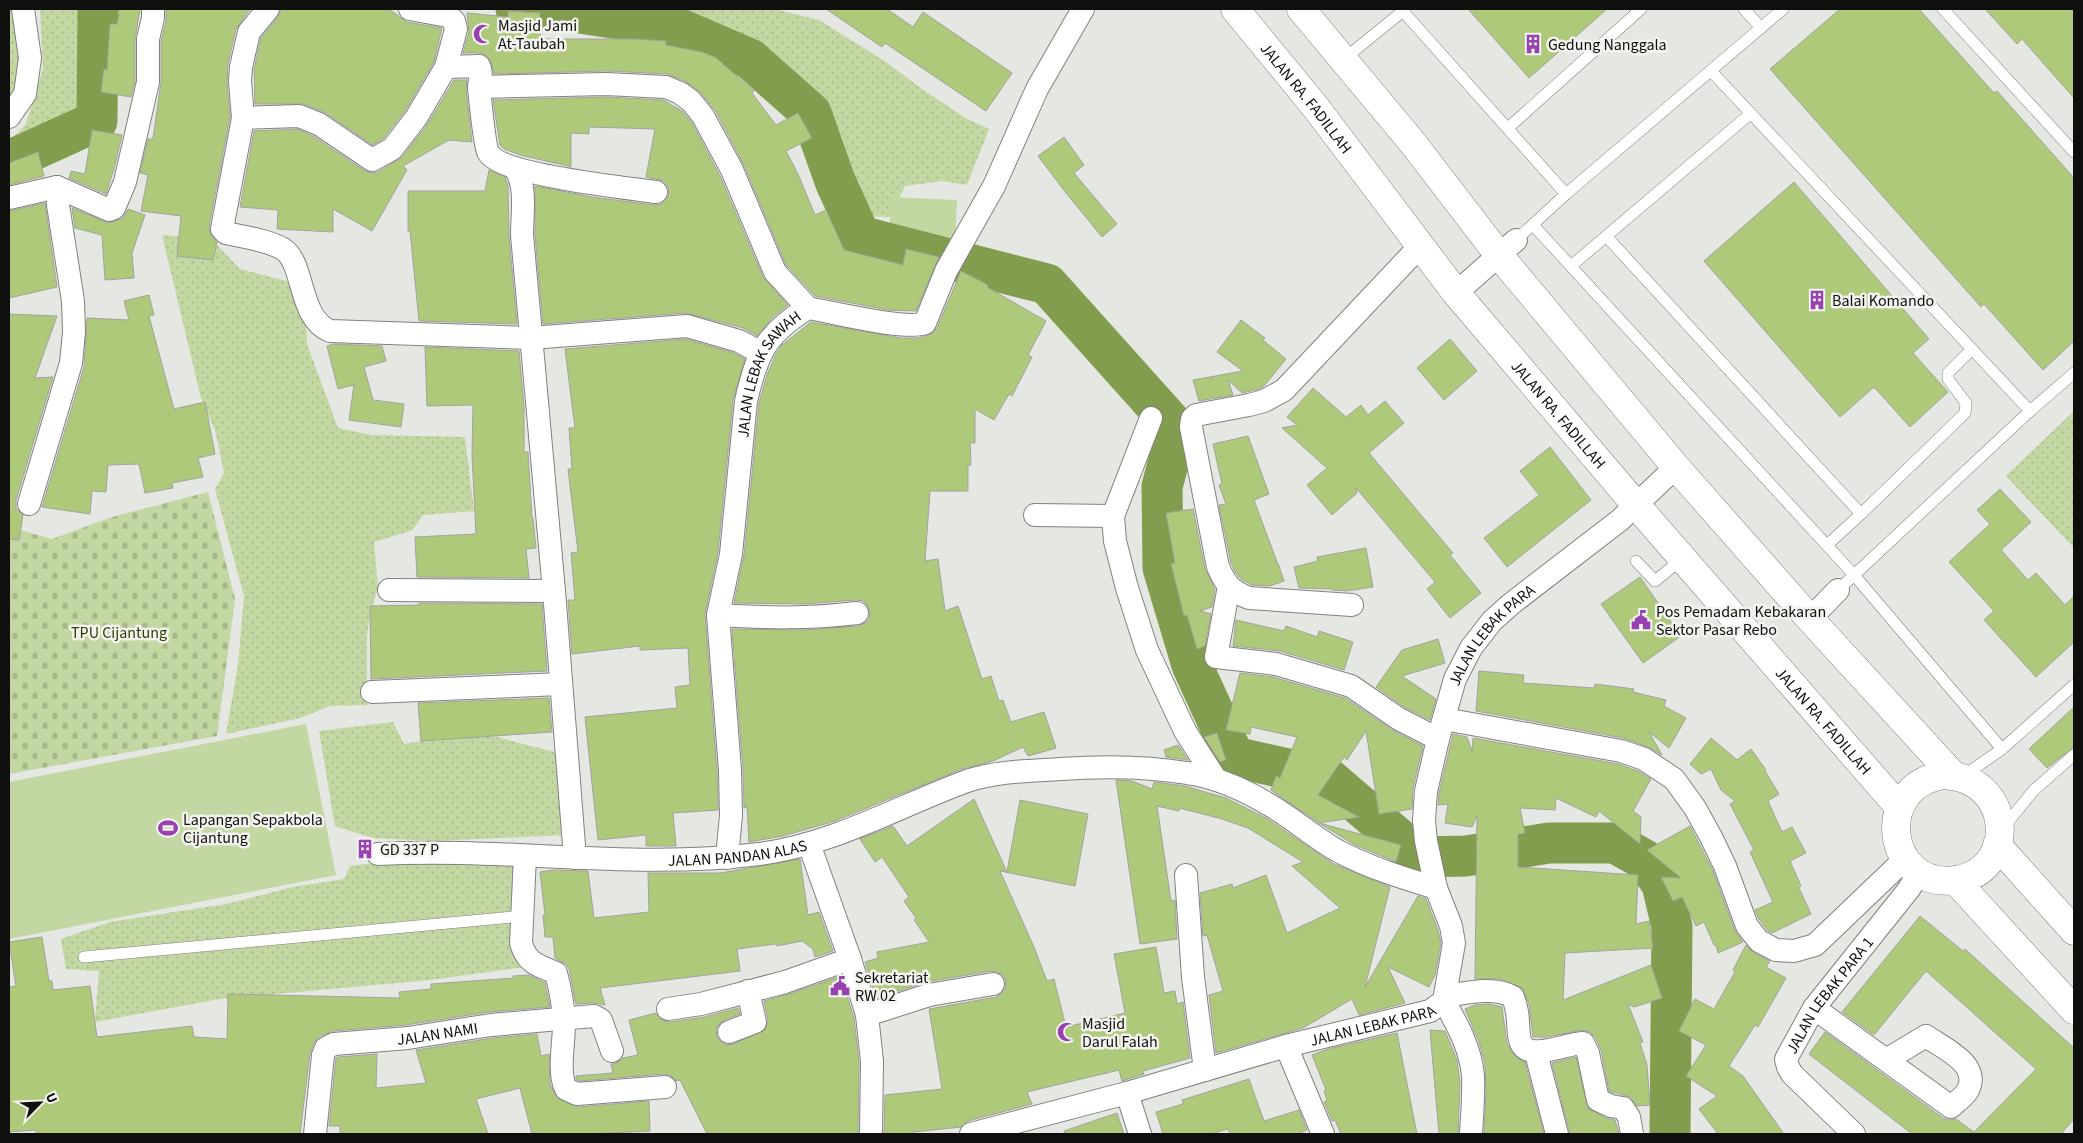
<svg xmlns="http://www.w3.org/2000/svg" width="2083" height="1143" viewBox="0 0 2083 1143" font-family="'Source Sans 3',sans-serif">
	<defs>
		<pattern id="grass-dots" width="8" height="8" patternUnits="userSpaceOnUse" patternTransform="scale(1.25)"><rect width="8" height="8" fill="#c3d7a2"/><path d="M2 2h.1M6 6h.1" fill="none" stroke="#a6b78a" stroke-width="1.8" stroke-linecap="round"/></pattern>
		<pattern id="cemetery-stones" width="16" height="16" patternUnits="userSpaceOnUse" patternTransform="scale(1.25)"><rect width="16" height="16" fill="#c3d7a2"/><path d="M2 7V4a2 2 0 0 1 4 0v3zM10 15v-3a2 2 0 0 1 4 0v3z" fill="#a6b78a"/></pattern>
	</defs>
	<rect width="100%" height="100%" fill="#e5e7e3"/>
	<g fill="url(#grass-dots)">
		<polygon points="9,9 17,9 23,65 13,101 9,105"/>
		<polygon points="40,9 81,9 81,35 86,68 83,107 41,136 9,154 9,137 13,137 26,124 43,69"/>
		<polygon points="653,9 774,9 819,20 886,62 922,89 967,119 989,129 967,185 942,181 905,186 890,217 865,216 858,203 842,137 824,119 788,68 707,25 678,15"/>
		<polygon points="162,235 211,239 240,269 294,283 305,298 307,344 338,428 371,435 465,437 474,511 423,515 413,530 374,542 378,587 370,615 367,635 367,705 330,706 300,718 226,734 238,665 244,596 215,489 224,473 215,430 201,398"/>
		<polygon points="2074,411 2074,548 2006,476"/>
		<polygon points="393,722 404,744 448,736 497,737 558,753 566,835 434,841 372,838 335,826 319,731"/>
		<polygon points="519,859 525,967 430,980 220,999 95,1022 99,971 66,969 61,939 110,922 226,904 293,887 344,879 350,866 396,860"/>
	</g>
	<polygon fill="url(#cemetery-stones)" points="208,492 235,599 217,736 9,774 9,527 52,539 112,517"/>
	<g fill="#c3d7a2">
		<polygon points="891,197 957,200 955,244 889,240"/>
		<polygon points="306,724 336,875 9,939 9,782"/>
	</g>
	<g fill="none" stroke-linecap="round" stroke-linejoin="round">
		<g stroke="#839d4e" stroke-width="41">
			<polyline points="516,9 573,12 678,28 750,59 811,113 835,181 860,236 1047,284 1177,429 1162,487 1163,568 1192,665 1234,757 1328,778 1420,857 1466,856 1549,843 1615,843 1645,860 1662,884 1672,927 1670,1134"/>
			<polyline points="9,161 97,121 98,9"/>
		</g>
	</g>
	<g fill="#adc979" stroke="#a2a3a0">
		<polygon points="120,9 140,9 135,39 135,81 131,97 101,92 104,69 107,70 110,24 117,24"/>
		<polygon points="166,9 250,9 236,29 228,64 227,82 230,117 209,227 210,233 217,242 213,260 177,256 181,216 141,211 148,175 140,173 148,139 153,139 161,82 161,41 166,21"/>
		<polygon points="281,9 389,9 407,22 442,28 434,62 405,111 383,139 373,145 326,113 304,104 255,104 254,69 261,38 278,17"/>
		<polygon points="826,9 887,9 913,27 923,12 1012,73 986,111 885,43 882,47"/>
		<polygon points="1468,9 1607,9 1529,78"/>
		<polygon points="1840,9 1919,9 1994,93 1997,91 2074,178 2074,341 2043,370 1984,304 1981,307 1770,69"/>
		<polygon points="1985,9 2074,9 2074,98 2022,39 2017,44"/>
		<polygon points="508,11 540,13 538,30 541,30 540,39 635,39 666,41 666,45 702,52 715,57 754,91 752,93 776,125 798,113 812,138 786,151 798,174 815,215 826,210 844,250 903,265 906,249 939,257 916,311 888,310 815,296 786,265 744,165 715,110 701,93 685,81 667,74 607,71 494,74 492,64 486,55 479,53 463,53 469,32 467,13 508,17"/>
		<polygon points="454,80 467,80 466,89 472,142 449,140 403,166 407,170 372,231 333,209 333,232 277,229 278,210 240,207 254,131 297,129 313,136 365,171 371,173 378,172 402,157 427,125"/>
		<polygon points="606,97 663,100 682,111 692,123 720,176 763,277 788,305 772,318 757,336 743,328 686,313 543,324 535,235 535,186 592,197 654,205 661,204 666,200 669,194 668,187 664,181 646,177 655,129 589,127 589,134 571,133 571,167 568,166 520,155 504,149 500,145 493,100"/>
		<polygon points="92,130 122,135 114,169 106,194 69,178 71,171 85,174"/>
		<polygon points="1064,137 1084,165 1074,173 1117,224 1102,237 1066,193 1038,156"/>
		<polygon points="38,152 44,176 9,185 9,163"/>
		<polygon points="489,170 505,177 508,186 509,236 517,324 419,321 410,231 408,231 408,191 485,191"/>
		<polygon points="1794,182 1929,339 1913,353 1948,392 1910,427 1874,387 1840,417 1704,261"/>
		<polygon points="45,203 57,287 9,298 9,211"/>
		<polygon points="72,208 108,223 123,218 128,209 145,215 132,253 134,278 105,280 102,235 75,228"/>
		<polygon points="961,271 988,285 987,287 1046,321 1028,355 1032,357 1012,396 1009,394 994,420 975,409 975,443 970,443 971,465 968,465 968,491 930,491 925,561 938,559 945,611 958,606 982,679 991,676 999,701 1003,700 1011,722 1044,712 1056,748 1028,756 1023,747 993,761 962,769 835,821 783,836 749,842 747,807 744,808 743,769 732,629 805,630 858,626 865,623 869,619 870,612 867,605 863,601 856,600 804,604 734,603 744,555 759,403 767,375 776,354 782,345 811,322 901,338 918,338 933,333 937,328"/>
		<polygon points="149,295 154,315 149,316 174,409 205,402 215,454 198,458 203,477 172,483 173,488 145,493 139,464 108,465 106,492 92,491 90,514 42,507 84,367 87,318 129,320 124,301"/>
		<polygon points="9,314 57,316 35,378 53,377 16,500 16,508 23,515 19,540 9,539"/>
		<polygon points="1241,320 1265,338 1263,340 1286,359 1264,386 1259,389 1242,393 1228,380 1233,395 1199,401 1193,380 1243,371 1217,352"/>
		<polygon points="686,339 734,353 745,359 733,400 718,552 705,614 717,771 718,810 673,813 676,846 646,846 646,835 598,840 585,717 677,708 675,687 690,685 688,648 640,650 640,646 572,654 568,600 575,600 571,553 578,552 568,469 572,469 569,428 575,428 565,349"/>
		<polygon points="1450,339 1477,371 1444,400 1417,368"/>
		<polygon points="333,344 382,346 386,361 364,367 373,400 404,404 401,427 349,420 354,385 338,389 327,346"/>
		<polygon points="425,347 519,351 524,407 524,452 528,452 532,518 533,518 536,548 526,549 529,578 417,577 415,537 476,534 472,455 473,405 427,406"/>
		<polygon points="1313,388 1346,417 1361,405 1368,415 1385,401 1404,423 1369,453 1453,553 1450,555 1481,593 1450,618 1427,589 1435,582 1356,488 1357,493 1332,515 1307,485 1327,468 1282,428 1297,425 1287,417"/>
		<polygon points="1248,436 1269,494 1254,500 1277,562 1276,563 1278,563 1284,581 1270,586 1252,585 1241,579 1235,572 1231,563 1219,505 1226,504 1219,485 1222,484 1213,444"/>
		<polygon points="1550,447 1591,500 1507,567 1484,538 1539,495 1520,471"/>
		<polygon points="2000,489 2031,522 2001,550 2028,580 2036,573 2065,605 2074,596 2074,642 2036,677 1984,620 1994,611 1949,562 1990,524 1977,510"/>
		<polygon points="1193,509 1205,569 1215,589 1212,607 1200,611 1211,614 1205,646 1197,649 1187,615 1184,616 1171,564 1175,563 1166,513"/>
		<polygon points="1366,548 1373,587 1347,591 1332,590 1332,589 1299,588 1294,567 1318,561 1317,557"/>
		<polygon points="1640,577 1681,636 1643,663 1601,604"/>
		<polygon points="419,603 542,604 547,671 371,679 370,606 419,605"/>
		<polygon points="1236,620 1284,631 1286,626 1317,637 1319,631 1353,642 1344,670 1280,651 1233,646"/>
		<polygon points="1438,639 1445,663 1402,676 1436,699 1430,720 1406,708 1376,687 1402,650"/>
		<polygon points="1479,671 1524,675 1523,683 1594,688 1595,684 1634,689 1633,692 1666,700 1664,706 1686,718 1669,748 1649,732 1662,755 1648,747 1623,738 1476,711"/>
		<polygon points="1240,673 1273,677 1345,698 1392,730 1423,746 1413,788 1412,809 1379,814 1366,731 1347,760 1344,757 1318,795 1359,817 1319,823 1271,790 1276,776 1280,778 1297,737 1251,727 1250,734 1226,730"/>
		<polygon points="549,698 552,732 421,741 418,703"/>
		<polygon points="2074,707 2074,747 2047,768 2029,749"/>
		<polygon points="1217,733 1226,760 1220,762 1204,737"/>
		<polygon points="1453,734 1467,737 1472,751 1473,738 1618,764 1638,771 1651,779 1633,811 1641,817 1640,844 1599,811 1596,817 1556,798 1555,810 1520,808 1525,833 1518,834 1518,867 1638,875 1636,924 1649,921 1653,948 1565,953 1563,1000 1651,965 1662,998 1634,1007 1628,1004 1643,1042 1640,1043 1647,1065 1650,1105 1637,1106 1630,1097 1609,1091 1601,1050 1595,1037 1590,1032 1582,1030 1547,1037 1533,1037 1529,1004 1522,988 1500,979 1475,979 1477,816 1472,827 1445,823 1448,804 1438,805 1439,793"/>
		<polygon points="1711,738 1737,760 1751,749 1766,770 1765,771 1779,794 1768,801 1782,832 1792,827 1806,853 1790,861 1801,886 1799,888 1811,914 1772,933 1768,931 1759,919 1755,910 1773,902 1750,852 1754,850 1730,804 1735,801 1721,790 1711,769 1701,774 1690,764"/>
		<polygon points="1178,745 1188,760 1166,757 1164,750"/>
		<polygon points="1116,780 1132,781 1152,789 1154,782 1185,786 1226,798 1266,818 1332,863 1390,887 1365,987 1418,896 1426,899 1438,930 1441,943 1435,975 1429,987 1388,967 1405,1003 1359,1015 1352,999 1303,1028 1216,1053 1209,995 1223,991 1207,935 1203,936 1200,893 1232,884 1233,888 1266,875 1287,933 1340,908 1292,866 1303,862 1248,828 1222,819 1179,808 1179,811 1157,806 1171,901 1175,900 1177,939 1140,944"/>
		<polygon points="974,799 1007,872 1020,800 1088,814 1075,886 1000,871 1034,947 1047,981 1054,979 1066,1027 1125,1013 1114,954 1156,947 1164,993 1175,991 1177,1004 1183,1002 1190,1058 1143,1071 1144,1074 1122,1081 1119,1070 1027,1092 1032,1104 968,1121 961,1127 914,1132 915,1134 884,1134 885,1095 942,1089 929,1009 996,997 1001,994 1005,989 1006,982 1003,975 997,972 991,971 927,982 876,998 865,962 878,958 877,952 929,942 914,920 916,918 904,901 909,897 882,857 875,862 860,839 893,826 907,846"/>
		<polygon points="1319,823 1401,845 1396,862 1355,845"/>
		<polygon points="1690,826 1713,871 1735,931 1743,942 1718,953 1716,945 1714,945 1704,922 1696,926 1682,897 1673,901 1661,877 1681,878 1647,850"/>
		<polygon points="800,859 808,915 819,912 833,951 815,957 813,949 802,941 777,946 776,944 737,949 740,971 600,988 605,1005 593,1003 576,1004 569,969 566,964 555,958 553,937 545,937 543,915 545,915 540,872 554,870 588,871 594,918 649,912 648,873 720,873"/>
		<polygon points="1920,916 1963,951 1965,949 2074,1048 2074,1119 2061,1134 1912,1134 1809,1054 1825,1032 1943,1118 1949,1120 1956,1119 1974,1132 2036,1069 1926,971 1874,1035 1842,1012"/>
		<polygon points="42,937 49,981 52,981 53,990 90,986 97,1037 192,1026 194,1037 227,1039 228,994 400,998 399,992 431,989 431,984 514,978 513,976 529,975 545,983 550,1007 489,1012 406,1025 333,1031 320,1036 314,1043 310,1053 300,1134 36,1134 36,1130 9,1132 9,987 16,986 9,942"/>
		<polygon points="1746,945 1753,952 1770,961 1766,967 1786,978 1758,1027 1755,1025 1729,1066 1743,1076 1784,1134 1718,1134 1699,1109 1717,1096 1686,1076 1706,1045 1679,1031 1695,999 1714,1009 1735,972 1733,970"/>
		<polygon points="841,976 854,1018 859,1062 858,1134 707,1134 680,1080 676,1081 670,1075 664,1074 579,1081 576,1079 576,1076 613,1073 611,1064 617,1063 623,1058 638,1055 629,1020 656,1013 663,1021 670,1022 704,1017 738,1008 740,1014 724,1020 719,1024 716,1030 717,1037 721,1042 726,1045 733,1044 765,1030 768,1020 764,1001 789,994"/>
		<polygon points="1489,1004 1502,1007 1507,1044 1516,1057 1525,1062 1544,1134 1484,1134 1486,1091 1485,1064 1479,1042 1465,1009 1475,1005"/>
		<polygon points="1430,1030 1445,1031 1457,1060 1460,1083 1458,1134 1439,1134"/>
		<polygon points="1397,1033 1417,1134 1341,1134 1335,1120 1332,1121 1324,1102 1327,1100 1324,1091 1326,1090 1312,1055 1328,1049"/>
		<polygon points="537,1034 541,1056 549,1054 550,1084 557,1098 578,1107 649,1101 650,1131 591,1134 532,1134 520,1088 476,1099 488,1134 340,1134 340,1126 329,1126 336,1058 338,1057 377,1054 376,1088 426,1083 416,1050 493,1038"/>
		<polygon points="1576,1057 1588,1108 1606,1118 1615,1120 1619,1134 1570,1134 1552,1063"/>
		<polygon points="1249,1079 1264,1121 1299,1110 1307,1130 1297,1134 1230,1134 1228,1129 1211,1134 1163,1134 1156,1112 1183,1104 1182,1100"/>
		<polygon points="1117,1113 1124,1134 1065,1134 1064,1131"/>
	</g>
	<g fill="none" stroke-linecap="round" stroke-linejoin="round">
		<defs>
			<g id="service">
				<polyline points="1401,9 1566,194"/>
				<polyline points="1744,9 1761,28"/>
				<polyline points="1943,9 2074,152"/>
				<polyline points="1344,59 1403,11"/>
				<polyline points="1711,71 2030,411"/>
				<polyline points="1508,128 1641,9"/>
				<polyline points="1533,225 1854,575 2002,749"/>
				<polyline points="1606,236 1861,514"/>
				<polyline points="1516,240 1566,194 1783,9"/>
				<polyline points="1571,266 1750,114"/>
				<polyline points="1827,545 1861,514 1965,413 1966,403 1948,379 1948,373 1972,349"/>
				<polyline points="1636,561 1655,581 1682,559"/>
				<polyline points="1838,590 2030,411 2074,373"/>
				<polyline points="1962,777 2002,749 2074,685"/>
				<polyline points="2003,828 2034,790 2074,755"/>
				<polyline points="84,957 524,916"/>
			</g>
			<g id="minor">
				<path d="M268,9l-19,23 -8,35 -1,14 3,37 -21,111 4,4c18,4 41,7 57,16 22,14 15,69 47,82l201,7 156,-12 52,15 22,12"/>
				<path d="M446,67l33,-1c4,7 0,14 0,22 1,10 6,58 9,64 12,23 140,36 168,40"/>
				<polyline points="479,87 606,84 666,87 680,93 691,101 703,116 732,170 775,272 808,308"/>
				<polyline points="9,117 25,94 30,58 23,9"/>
				<polyline points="243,118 299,116 319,124 372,160 392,149 416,118 446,67 456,29 454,21 448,16 410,9"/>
				<path d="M515,168c12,18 7,46 7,67l32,356 21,267"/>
				<polyline points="9,198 57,187"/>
				<polyline points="1456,293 1516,240"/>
				<polyline points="1151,418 1113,516 1115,541 1127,588 1147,650 1185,731 1215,778"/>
				<polyline points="29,504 71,363 74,332 73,301 58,205 57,187 109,210 114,208 125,182 148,82 148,39 153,18 153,9"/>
				<polyline points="1035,515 1113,516"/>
				<polyline points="1229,586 1216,657 1276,664 1351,686 1399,719 1438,739"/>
				<polyline points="389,590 554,591"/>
				<path d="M1352,605l-103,-7c-18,-7 -23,-13 -31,-31l-27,-140 1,-8 4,-4 53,-10 15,-4 20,-11 136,-144"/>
				<path d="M718,615c49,3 90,4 139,-2"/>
				<polyline points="1810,619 1838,590"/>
				<polyline points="372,692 561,684"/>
				<polyline points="1444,719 1621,751 1644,759 1674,779 1695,808 1711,837 1725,866 1747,926 1759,941 1776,950 1794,951 1815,945 1905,859"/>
				<polyline points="809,844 850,959 867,1015 872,1061 871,1134"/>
				<path id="s1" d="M378,854c127,-7 254,16 381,0 73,-9 140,-48 208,-73 30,-10 62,-10 93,-12 42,-3 85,-3 127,4 30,4 60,18 86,34 23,14 42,31 65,44 30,16 65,27 98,37"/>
				<path d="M525,856l-4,87c6,21 17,22 35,30 4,15 7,31 8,46 1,20 -7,53 2,70l11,5 88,-7"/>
				<path id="s2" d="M727,858l4,-43 -1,-45 -12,-155 13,-61 15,-153c11,-47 19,-67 62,-93 24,4 98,23 117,15l21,-52 48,-85 43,-97 46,-80"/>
				<polyline points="1186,875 1193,977 1205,1070"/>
				<path d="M1446,996c21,-3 48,-10 67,1 2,5 3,10 4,15 2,10 0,22 4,31 9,19 46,0 62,0l5,10 10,47 13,6 12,2 6,9 3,17"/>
				<path d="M1444,1001c13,23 27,48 29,75 1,19 -1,39 -2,58"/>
				<path d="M1814,1008l137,99c5,-5 14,-11 17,-17 13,-26 -25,-42 -42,-54l-40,24"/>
				<polyline points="668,1009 701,1004 785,982 850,959"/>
				<polyline points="867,1015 929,995 993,984"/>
				<polyline points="729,1032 755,1022 748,991"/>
				<polyline points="1286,1046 1323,1134"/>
				<polyline points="1536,1053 1557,1134"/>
				<polyline points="1127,1093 1140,1134"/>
				<path id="s3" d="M315,1134l8,-79 3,-7 8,-4 74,-6 83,-13 103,-9 7,4 11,31"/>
				<path id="s4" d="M971,1134l156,-41 159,-47 144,-35 14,-10 10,-58 -3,-17 -15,-38 -10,-47 -2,-20 2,-30 12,-52 17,-60 16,-31 21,-27 19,-17 109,-84 56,-53"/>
				<path id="s5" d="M1854,1134l-62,-60 -4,-7 -2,-8 28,-51 95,-119 9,-15"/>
			</g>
			<g id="secondary">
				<path id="s6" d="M1235,9l82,100 139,184 180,212 263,302"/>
				<polyline points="1301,9 1412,142 1498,254 1676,467 1810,619 1953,775"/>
				<path d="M1945,775c69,4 73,96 11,105 -70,10 -85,-95 -11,-105z"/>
				<polyline points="1997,845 2074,931"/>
				<polyline points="1955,880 2074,1010"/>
			</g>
		</defs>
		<use href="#service" stroke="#80827e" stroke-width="12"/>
		<use href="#minor" stroke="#80827e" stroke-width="24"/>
		<use href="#secondary" stroke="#80827e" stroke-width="29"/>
		<use href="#service" stroke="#fff" stroke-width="11"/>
		<use href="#minor" stroke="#fff" stroke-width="22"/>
		<use href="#secondary" stroke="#fff" stroke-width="28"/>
	</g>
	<defs>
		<symbol id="mosque-bare" viewBox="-9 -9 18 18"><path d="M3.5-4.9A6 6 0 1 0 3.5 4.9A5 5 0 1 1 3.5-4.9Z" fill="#9742b0" stroke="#f3f4f0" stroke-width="2.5" paint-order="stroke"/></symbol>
		<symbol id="building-bare" viewBox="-9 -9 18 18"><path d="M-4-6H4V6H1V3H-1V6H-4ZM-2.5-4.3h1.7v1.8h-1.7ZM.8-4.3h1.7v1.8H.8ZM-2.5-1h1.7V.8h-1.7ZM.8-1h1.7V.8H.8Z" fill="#9742b0" stroke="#f3f4f0" stroke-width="2.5" paint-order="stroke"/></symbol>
		<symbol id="civic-bare" viewBox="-9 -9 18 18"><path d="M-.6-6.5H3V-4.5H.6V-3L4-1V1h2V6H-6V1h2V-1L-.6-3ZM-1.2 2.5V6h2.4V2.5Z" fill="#9742b0" stroke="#f3f4f0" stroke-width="2.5" paint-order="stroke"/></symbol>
		<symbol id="stadium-bare" viewBox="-9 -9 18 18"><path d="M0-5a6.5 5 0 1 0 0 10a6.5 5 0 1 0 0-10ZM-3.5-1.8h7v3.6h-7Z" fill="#9742b0" stroke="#f3f4f0" stroke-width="2.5" paint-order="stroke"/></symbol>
	</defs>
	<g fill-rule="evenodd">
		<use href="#mosque-bare" x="469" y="20" width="28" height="28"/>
		<use href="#building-bare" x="1519" y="30" width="28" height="28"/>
		<use href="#building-bare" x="1803" y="286" width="28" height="28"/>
		<use href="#civic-bare" x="1627" y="606" width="28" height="28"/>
		<use href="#stadium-bare" x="154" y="814" width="28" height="28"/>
		<use href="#building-bare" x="351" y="835" width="28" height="28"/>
		<use href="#civic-bare" x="826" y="972" width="28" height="28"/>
		<use href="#mosque-bare" x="1053" y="1018" width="28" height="28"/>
	</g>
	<g text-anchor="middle" stroke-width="5" stroke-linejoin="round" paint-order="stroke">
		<g font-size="16" fill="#0f0f0e" stroke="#f3f4f0" text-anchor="start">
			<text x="498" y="31">Masjid Jami<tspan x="498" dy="18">At-Taubah</tspan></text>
			<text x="1548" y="50">Gedung Nanggala</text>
			<text x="1832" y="306">Balai Komando</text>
			<text x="1656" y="617">Pos Pemadam Kebakaran<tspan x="1656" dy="18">Sektor Pasar Rebo</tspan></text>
			<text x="183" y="825">Lapangan Sepakbola<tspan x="183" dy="18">Cijantung</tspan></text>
			<text x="380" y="855">GD 337 P</text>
			<text x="855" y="983">Sekretariat<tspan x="855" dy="18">RW 02</tspan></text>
			<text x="1082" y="1029">Masjid<tspan x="1082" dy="18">Darul Falah</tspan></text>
		</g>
		<g font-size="16" fill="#0f0f0e" stroke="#f3f4f0">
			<text dy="6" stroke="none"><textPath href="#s6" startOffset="114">JALAN RA. FADILLAH</textPath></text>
			<text dy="6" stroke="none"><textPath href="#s2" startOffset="494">JALAN LEBAK SAWAH</textPath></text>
			<text dy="6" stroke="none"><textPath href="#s6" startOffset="519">JALAN RA. FADILLAH</textPath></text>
			<text dy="6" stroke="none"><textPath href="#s4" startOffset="881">JALAN LEBAK PARA</textPath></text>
			<text dy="6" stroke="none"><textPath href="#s6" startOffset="924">JALAN RA. FADILLAH</textPath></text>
			<text dy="6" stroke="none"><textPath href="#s1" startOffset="360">JALAN PANDAN ALAS</textPath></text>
			<text dy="6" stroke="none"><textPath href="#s5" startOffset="180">JALAN LEBAK PARA 1</textPath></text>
			<text dy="6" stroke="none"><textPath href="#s4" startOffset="416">JALAN LEBAK PARA</textPath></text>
			<text dy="6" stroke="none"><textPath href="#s3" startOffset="200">JALAN NAMI</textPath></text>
		</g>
		<g font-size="16" fill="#2e3e00" stroke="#f3f4f0">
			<text x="119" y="638">TPU Cijantung</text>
		</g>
	</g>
	<rect width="2083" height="1143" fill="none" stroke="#0f0f0e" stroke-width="20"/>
	<g transform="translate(40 1103) rotate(66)" stroke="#f3f4f0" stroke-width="4" paint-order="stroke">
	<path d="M0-4L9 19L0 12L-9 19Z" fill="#0f0f0e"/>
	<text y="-8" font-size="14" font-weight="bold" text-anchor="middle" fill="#0f0f0e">U</text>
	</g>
</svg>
